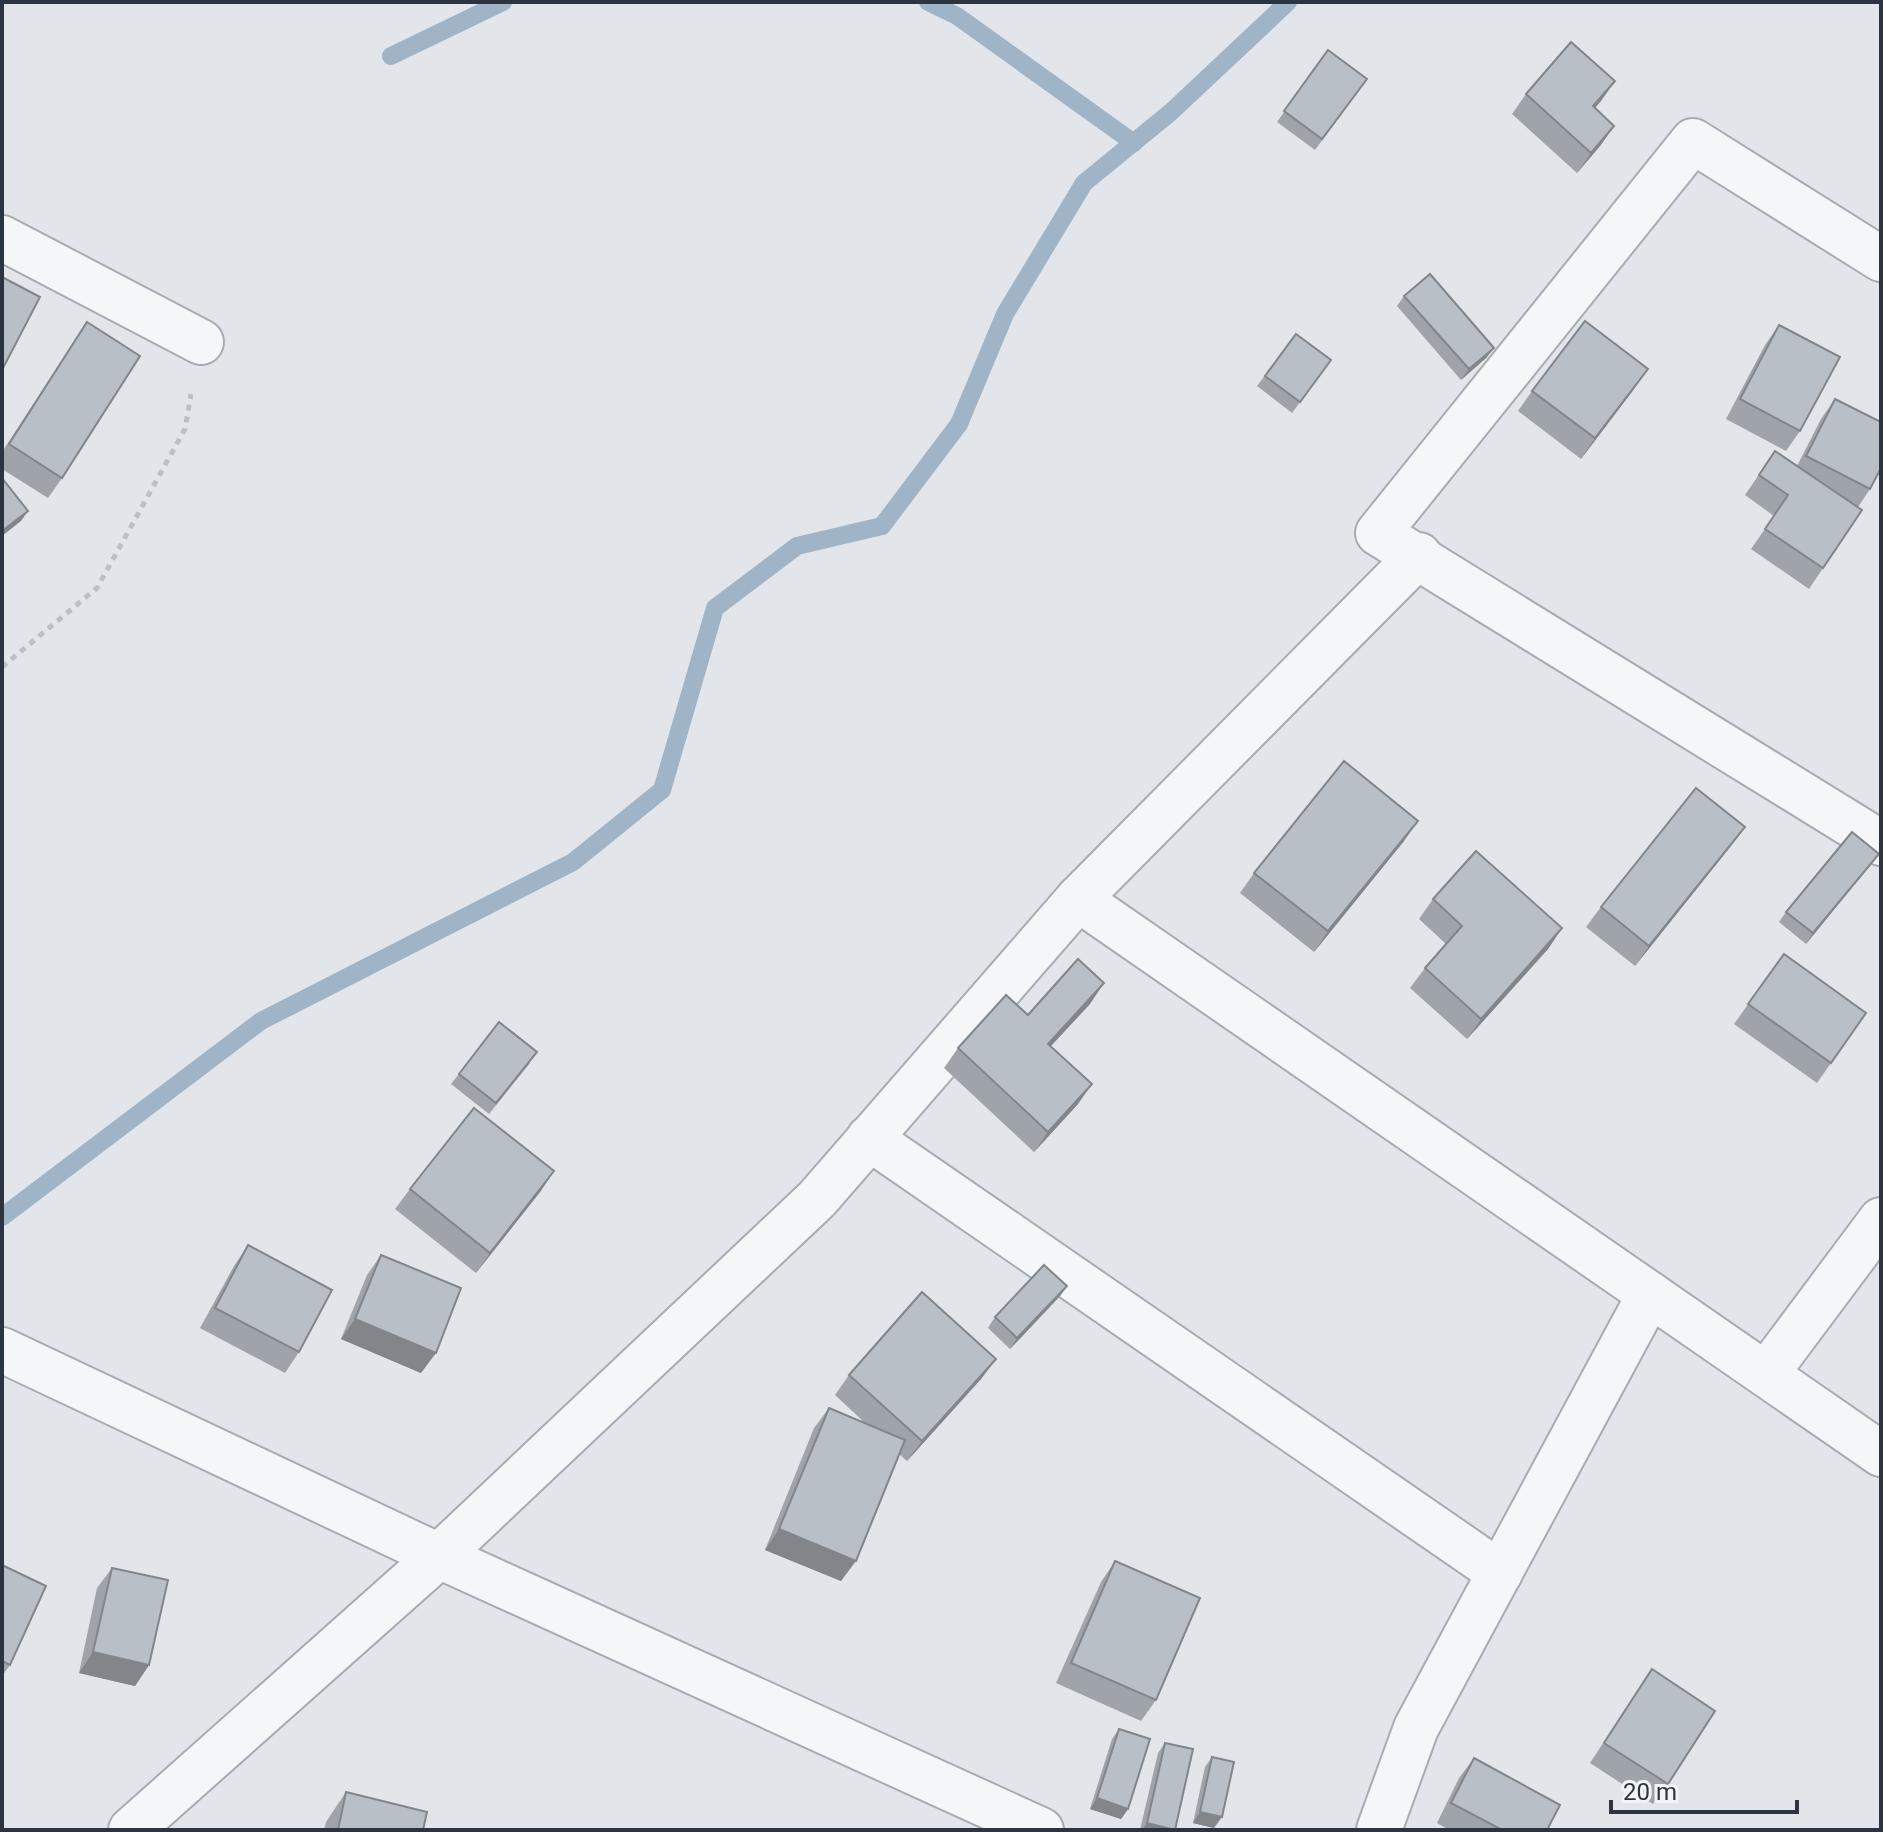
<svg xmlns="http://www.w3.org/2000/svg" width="1883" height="1832" viewBox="0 0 1883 1832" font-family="Roboto,sans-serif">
	<rect width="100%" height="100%" fill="#e2e5e9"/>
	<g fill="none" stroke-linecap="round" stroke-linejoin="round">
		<g stroke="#9fb4c7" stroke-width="18">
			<polyline points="928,2 957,16 1134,143"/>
			<polyline points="391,56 503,2"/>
			<polyline points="2,1217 261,1021 573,862 662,790 715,608 797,546 882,526 959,424 1005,314 1084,183 1171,112 1288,2"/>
		</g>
		<defs>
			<g id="minor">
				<polyline points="2,238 201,342"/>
				<polyline points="1881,259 1693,141 1378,533 1881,843"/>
				<polyline points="1078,899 1881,1454"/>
				<polyline points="869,1138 1500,1573"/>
				<polyline points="2,1350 439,1556 1041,1830"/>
				<polyline points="1766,1374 1881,1220"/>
				<polyline points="131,1830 439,1556 817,1199 1078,899 1419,555"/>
				<polyline points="1379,1830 1416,1728 1650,1294"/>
			</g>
		</defs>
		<use href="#minor" stroke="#a7acb3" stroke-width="48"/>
		<polyline stroke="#bcc0c4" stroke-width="5" stroke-dasharray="6 6" stroke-linecap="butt" points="2,667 97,588 185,429 191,394"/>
		<use href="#minor" stroke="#f4f6f8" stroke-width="44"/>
	</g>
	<g fill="#9fa4aa">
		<polygon points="1328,50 1367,79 1315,150 1277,122"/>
		<polygon points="1615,81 1595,108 1614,126 1600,146 1577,173 1512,114 1526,94"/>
		<polygon points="1404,296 1494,348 1486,358 1461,380 1397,306"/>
		<polygon points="87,322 62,478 48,498 2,469 2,452"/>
		<polygon points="1779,325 1800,431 1786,451 1726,419 1765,345"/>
		<polygon points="1296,334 1331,360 1292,413 1257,386"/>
		<polygon points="1634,389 1581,459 1518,411 1532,391"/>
		<polygon points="1835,399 1870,489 1858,507 1862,510 1809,589 1751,549 1774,516 1745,495 1775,451 1797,466 1821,419"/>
		<polygon points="1404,841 1314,952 1240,893 1254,873"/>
		<polygon points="1730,847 1635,966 1586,927 1601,907"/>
		<polygon points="1879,854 1806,944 1779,922 1786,912"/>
		<polygon points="1433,899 1562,928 1548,949 1467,1039 1410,988 1425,968 1446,944 1419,919"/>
		<polygon points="1784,954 1866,1013 1817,1083 1734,1024"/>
		<polygon points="1090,1004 1051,1046 1078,1104 1034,1152 944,1068 958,1048 1028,1015"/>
		<polygon points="530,1063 489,1114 451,1084 459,1074"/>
		<polygon points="554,1171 540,1192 476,1273 395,1209 410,1189"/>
		<polygon points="248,1245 299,1352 285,1373 200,1328 234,1266"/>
		<polygon points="381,1255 421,1373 341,1339 367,1275"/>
		<polygon points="1067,1286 1060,1296 1010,1349 988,1328 995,1317"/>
		<polygon points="996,1359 981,1379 907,1461 899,1454 841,1581 765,1550 814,1428 829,1408 865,1423 835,1395 849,1375"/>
		<polygon points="1115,1561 1156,1700 1141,1721 1056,1683 1101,1582"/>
		<polygon points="2,1565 10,1665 2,1676"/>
		<polygon points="112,1568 149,1665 135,1686 79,1673 97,1588"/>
		<polygon points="1652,1669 1668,1784 1653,1804 1590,1763"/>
		<polygon points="1119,1729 1128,1809 1121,1819 1090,1809 1112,1739"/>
		<polygon points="1165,1743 1175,1830 1140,1830 1158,1753"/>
		<polygon points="1212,1757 1214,1828 1193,1823 1205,1767"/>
		<polygon points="1474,1758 1547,1830 1449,1830 1437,1823 1459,1778"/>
		<polygon points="346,1792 423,1830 324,1830 326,1822"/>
	</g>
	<g fill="#82868b">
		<polygon points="1615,81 1601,101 1579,127 1593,106"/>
		<polygon points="1614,126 1600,146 1577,173 1591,153"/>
		<polygon points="1494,348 1486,358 1461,380 1469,369"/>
		<polygon points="1648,369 1634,389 1581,459 1595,438"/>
		<polygon points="28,511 21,521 2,536 2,531"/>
		<polygon points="1418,821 1404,841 1314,952 1328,931"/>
		<polygon points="1745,827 1730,847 1635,966 1649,946"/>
		<polygon points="1879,854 1871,864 1806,944 1813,933"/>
		<polygon points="1562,928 1548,949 1467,1039 1481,1019"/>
		<polygon points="1104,983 1090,1004 1034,1064 1048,1044"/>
		<polygon points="1092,1084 1078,1104 1034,1152 1048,1132"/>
		<polygon points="554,1171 540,1192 476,1273 490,1253"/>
		<polygon points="1067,1286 1060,1296 1010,1349 1017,1338"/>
		<polygon points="355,1319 436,1353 421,1373 341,1339"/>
		<polygon points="996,1359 981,1379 907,1461 922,1441"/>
		<polygon points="779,1529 856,1561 841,1581 765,1550"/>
		<polygon points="93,1652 149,1665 135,1686 79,1673"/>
		<polygon points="1097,1798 1128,1809 1121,1819 1090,1809"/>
		<polygon points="1200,1812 1222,1817 1214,1828 1193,1823"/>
		<polygon points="1147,1823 1175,1830 1142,1830"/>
	</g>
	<g fill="#b9bfc6" stroke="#82868b" stroke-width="2">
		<polygon points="1571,42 1615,81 1593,106 1614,126 1591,153 1526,94"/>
		<polygon points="1328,50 1367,79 1322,139 1284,111"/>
		<polygon points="1430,274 1494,348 1469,369 1404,296"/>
		<polygon points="2,277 40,297 2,370"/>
		<polygon points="1585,321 1648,369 1595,438 1532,391"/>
		<polygon points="87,322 140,356 62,478 9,444"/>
		<polygon points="1779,325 1840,357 1800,431 1740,399"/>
		<polygon points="1296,334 1331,360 1300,402 1265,376"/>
		<polygon points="1835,399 1881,422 1881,468 1870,489 1806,456"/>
		<polygon points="1775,451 1862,510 1823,568 1765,529 1788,495 1759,475"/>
		<polygon points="2,478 28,511 2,531"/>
		<polygon points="1344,761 1418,821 1328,931 1254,873"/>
		<polygon points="1696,788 1745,827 1649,946 1601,907"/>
		<polygon points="1852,832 1879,854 1813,933 1786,912"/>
		<polygon points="1476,851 1562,928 1481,1019 1425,968 1462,926 1433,899"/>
		<polygon points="1784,954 1866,1013 1831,1063 1748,1004"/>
		<polygon points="1078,959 1104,983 1048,1044 1092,1084 1048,1132 958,1048 1006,995 1028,1015"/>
		<polygon points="499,1022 537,1052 496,1103 459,1074"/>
		<polygon points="474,1108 554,1171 490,1253 410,1189"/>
		<polygon points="248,1245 332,1290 299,1352 215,1308"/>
		<polygon points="381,1255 461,1288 436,1353 355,1319"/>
		<polygon points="1044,1265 1067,1286 1017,1338 995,1317"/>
		<polygon points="922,1292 996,1359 922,1441 849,1375"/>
		<polygon points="829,1408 905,1440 856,1561 779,1529"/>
		<polygon points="1115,1561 1200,1598 1156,1700 1071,1663"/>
		<polygon points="2,1565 46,1586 10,1665 2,1661"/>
		<polygon points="112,1568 168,1580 149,1665 93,1652"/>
		<polygon points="1652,1669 1715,1711 1668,1784 1604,1743"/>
		<polygon points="1119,1729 1150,1739 1128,1809 1097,1798"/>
		<polygon points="1165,1743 1193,1749 1175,1830 1147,1823"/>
		<polygon points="1212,1757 1234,1762 1222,1817 1200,1812"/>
		<polygon points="1474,1758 1560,1805 1547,1830 1502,1830 1451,1803"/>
		<polygon points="346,1792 427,1812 423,1830 338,1830"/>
	</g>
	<rect width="1883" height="1832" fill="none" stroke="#2b3440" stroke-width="8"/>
	<path d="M1611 1800v12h186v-12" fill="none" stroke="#2b3440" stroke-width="4"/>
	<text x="1623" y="1800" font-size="24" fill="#2b3440" stroke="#f1f4f7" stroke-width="6" paint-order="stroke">20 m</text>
</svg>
